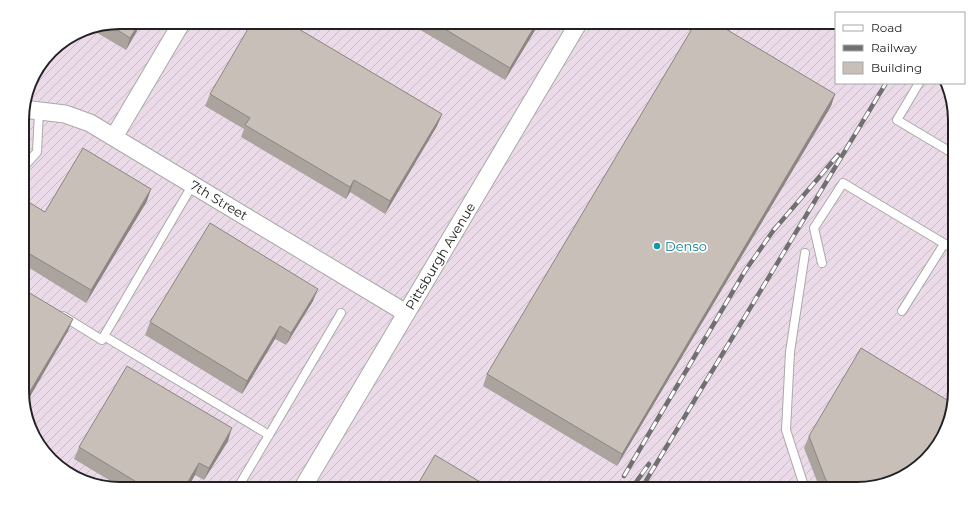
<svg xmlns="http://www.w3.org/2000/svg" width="977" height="511" viewBox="0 0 977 511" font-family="Montserrat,sans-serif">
	<defs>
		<pattern id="industrial-furrows" width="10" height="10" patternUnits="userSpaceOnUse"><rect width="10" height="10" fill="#ebdbe8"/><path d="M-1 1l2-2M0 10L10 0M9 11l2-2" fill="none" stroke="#c9bcc7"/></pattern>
	</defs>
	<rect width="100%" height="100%" fill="#f2efe9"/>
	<polygon fill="url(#industrial-furrows)" points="120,22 836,22 836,83 945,83 954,107 955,392 945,435 911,473 864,489 120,489 76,479 39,446 23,404 22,113 32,76 55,46 82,29"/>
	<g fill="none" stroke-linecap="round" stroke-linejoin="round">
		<defs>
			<g id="service">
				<polyline points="919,83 897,120 954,154"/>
				<polyline points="22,169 37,152 39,111"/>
				<polyline points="193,184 104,336 269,435 237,489"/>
				<polyline points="822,263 814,228 843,183 955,250"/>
				<polyline points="902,311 944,244"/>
				<polyline points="63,316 102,340"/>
				<polyline points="269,435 341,313"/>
				<polyline points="805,489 786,430 790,352 805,253"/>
			</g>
			<g id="minor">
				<polyline points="23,109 65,114 90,123 406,313"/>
				<polyline points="114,137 182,22"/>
				<polyline points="302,489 579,22"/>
			</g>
		</defs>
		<use href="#service" stroke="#a9a9a9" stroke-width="10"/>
		<use href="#minor" stroke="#a9a9a9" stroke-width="19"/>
		<use href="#service" stroke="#fff" stroke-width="8"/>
		<use href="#minor" stroke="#fff" stroke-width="17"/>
		<defs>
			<g id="rail">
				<polyline points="624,476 745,271 773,231 838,155"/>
				<polyline points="631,489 649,464"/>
				<polyline points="641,489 886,83"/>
			</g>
		</defs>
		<use href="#rail" stroke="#707070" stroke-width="4.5"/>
		<use href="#rail" stroke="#fff" stroke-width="3" stroke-dasharray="9" stroke-linecap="butt"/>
	</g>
	<g fill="#aba49e">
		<polygon points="120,22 142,22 126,50 89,28"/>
		<polygon points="419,22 540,22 505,80 417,28"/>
		<polygon points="210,94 442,114 437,126 385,214 350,192 346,199 241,137 244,129 205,106"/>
		<polygon points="835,94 831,106 617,466 483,386 487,374"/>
		<polygon points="22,198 45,212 147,201 86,303 23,264"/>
		<polygon points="313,301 286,345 275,339 242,394 145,335 150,322"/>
		<polygon points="809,436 864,489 820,489 804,448"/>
		<polygon points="228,441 204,480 195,475 187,489 124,489 74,459 79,447"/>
	</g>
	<g fill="#8b8681">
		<polygon points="140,22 142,22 126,50 130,38"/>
		<polygon points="537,22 540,22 505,80 510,68"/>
		<polygon points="835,94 831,106 617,466 622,454"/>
		<polygon points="442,114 437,126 385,214 390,201"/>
		<polygon points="354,180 350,192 346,199 350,187"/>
		<polygon points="151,189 147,201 86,303 91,290"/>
		<polygon points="318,289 313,301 286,345 291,333"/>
		<polygon points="73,319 68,331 24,407 23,403"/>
		<polygon points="280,326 275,339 242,394 247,381"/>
		<polygon points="232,428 228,441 204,480 209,468"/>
		<polygon points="199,463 195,475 187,489 185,489 186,485"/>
	</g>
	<g fill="#c7bfb8" stroke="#8b8681">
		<polygon points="120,22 140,22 130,38 108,24"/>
		<polygon points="252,22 287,22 442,114 390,201 354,180 350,187 245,125 250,118 210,94"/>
		<polygon points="433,22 537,22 510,68"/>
		<polygon points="696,22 714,22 835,94 622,454 487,374"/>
		<polygon points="83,148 151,189 91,290 23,250 22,198 45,212"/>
		<polygon points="210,223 318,289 291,333 280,326 247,381 150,322"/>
		<polygon points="23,289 73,319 23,403"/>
		<polygon points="861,348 952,403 945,435 911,473 864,489 832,489 825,478 809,436"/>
		<polygon points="127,366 232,428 209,468 199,463 186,485 184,484 181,489 148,489 79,447"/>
		<polygon points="435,455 492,489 415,489"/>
	</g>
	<circle fill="#0f9aa8" stroke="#fff" stroke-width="1.5" cx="657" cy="246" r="4"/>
	<g text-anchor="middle" stroke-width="3.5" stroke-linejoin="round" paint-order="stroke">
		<g font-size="13" fill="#222" stroke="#fff">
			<text transform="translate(219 200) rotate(31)" y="5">7th Street</text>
			<text transform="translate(440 256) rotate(-59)" y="5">Pittsburgh Avenue</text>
		</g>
		<g font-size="13" fill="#0d838f" stroke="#fff" text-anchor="start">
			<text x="665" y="251">Denso</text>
		</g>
	</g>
	<path d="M0 0H977V511H0ZM120 29H857A91 91 0 0 1 948 120V391A91 91 0 0 1 857 482H120A91 91 0 0 1 29 391V120A91 91 0 0 1 120 29Z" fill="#fff" fill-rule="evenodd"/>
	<path fill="none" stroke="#222" stroke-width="2" d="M120 29H857A91 91 0 0 1 948 120V391A91 91 0 0 1 857 482H120A91 91 0 0 1 29 391V120A91 91 0 0 1 120 29Z"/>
	<rect x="835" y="12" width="130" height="72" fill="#ffffff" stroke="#a7a7a7"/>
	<rect x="843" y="25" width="20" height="6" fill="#ffffff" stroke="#a7a7a7"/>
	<text x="871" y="32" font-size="12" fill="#222222">Road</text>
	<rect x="843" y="45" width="20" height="6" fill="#707070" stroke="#a7a7a7"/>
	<text x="871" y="52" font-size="12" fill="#222222">Railway</text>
	<rect x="843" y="62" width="20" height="12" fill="#c7bfb8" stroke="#a7a7a7"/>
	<text x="871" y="72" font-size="12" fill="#222222">Building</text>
</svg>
